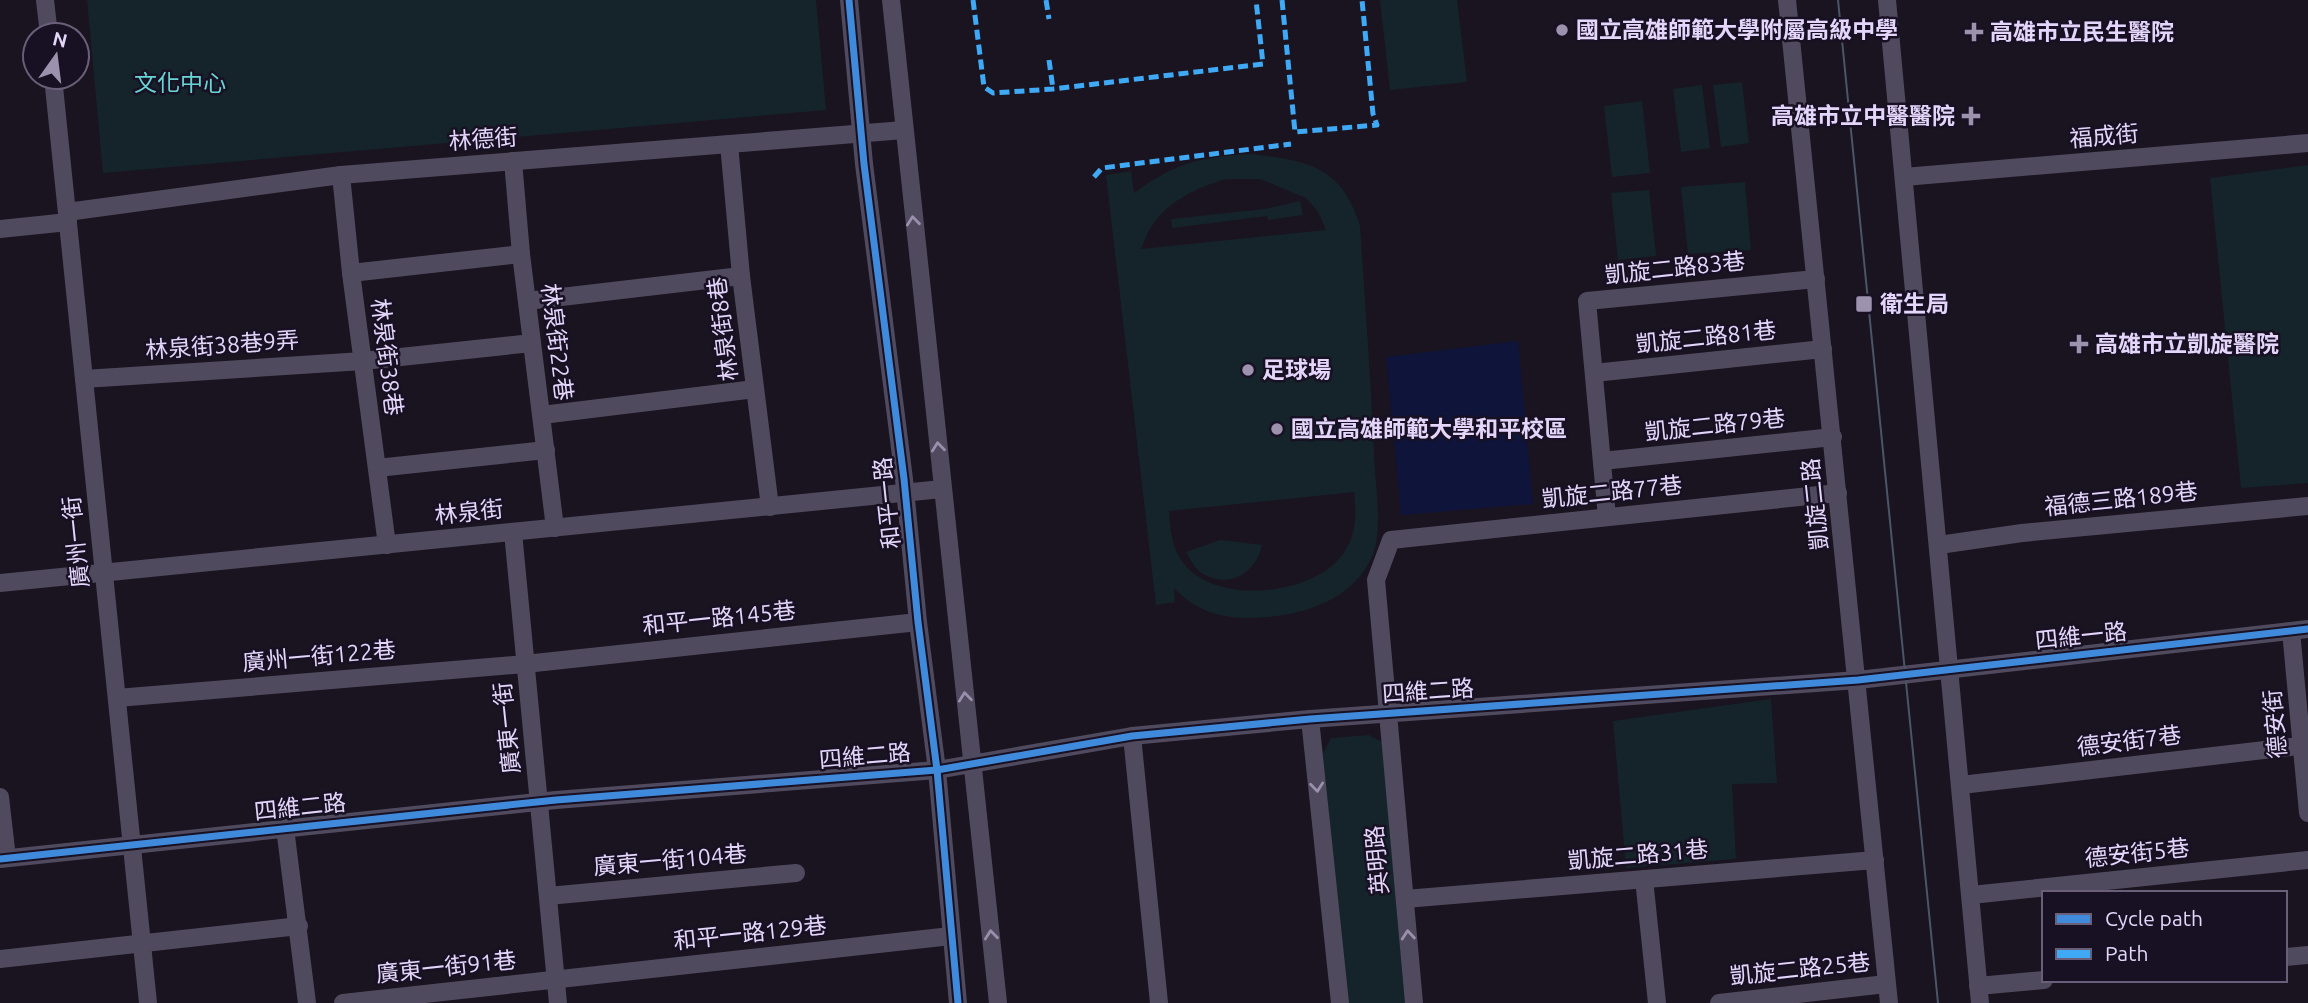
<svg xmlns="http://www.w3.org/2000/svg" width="2308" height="1003" viewBox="0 0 2308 1003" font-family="Ubuntu,'Noto Sans TC',sans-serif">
	<rect width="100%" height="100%" fill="#19141f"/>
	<g fill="#15242a" fill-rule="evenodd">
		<polygon points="87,0 816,0 826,110 103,173"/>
		<polygon points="1380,0 1457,0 1467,82 1390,90"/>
		<polygon points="1742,82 1749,143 1721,147 1713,85"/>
		<polygon points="1702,85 1710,148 1681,152 1673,89"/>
		<polygon points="1642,101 1650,173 1612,177 1604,106"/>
		<path d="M1252,154c57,7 90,13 108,72 5,77 11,153 14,230 1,25 6,54 3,80 -1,10 -4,22 -10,30 -18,31 -56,46 -90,50 -39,5 -76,2 -103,-28l1,14 -19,3 -50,-430 25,-4 3,22c42,-31 67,-36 118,-39zM1226,179h34l46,19 12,14 8,18 -185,19c4,-9 7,-19 13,-26 16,-23 45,-36 72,-44zM1354,492c3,21 2,44 -11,62 -30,43 -134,53 -163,4 -9,-14 -10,-32 -11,-47z"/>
		<polygon points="2308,165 2308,483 2241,488 2210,178"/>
		<polygon points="1745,182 1751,250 1688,254 1681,187"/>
		<polygon points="1649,190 1656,256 1618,260 1611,193"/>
		<polygon points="1300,201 1303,215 1268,220 1267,216 1172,228 1171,219 1265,209"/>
		<path d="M1220,540l42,5c-6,28 -32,44 -59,29 -8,-5 -13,-15 -17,-22z"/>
		<polygon points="1771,699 1777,783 1732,784 1736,859 1626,868 1613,721"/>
		<polygon points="1369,735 1382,742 1405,1003 1346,1003 1323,753 1331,738"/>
	</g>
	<polygon fill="#0f143b" points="1518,341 1533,504 1401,515 1386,357"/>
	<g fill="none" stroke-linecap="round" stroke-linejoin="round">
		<g stroke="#504a5f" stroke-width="18">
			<polyline points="45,0 49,35"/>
			<polyline points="849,0 864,164 904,479 918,622 937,770 958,1003"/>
			<polyline points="891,0 998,1003"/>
			<polyline points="1787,0 1889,1003"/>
			<polyline points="1887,0 1980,1003"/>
			<polyline points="53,77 148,1003"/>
			<polyline points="729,144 741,276 770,507"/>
			<polyline points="513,161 521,254 555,528"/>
			<polyline points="341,175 351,273 387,545"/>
			<polyline points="1904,177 2308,143"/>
			<polyline points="67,212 341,175 904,130"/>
			<polyline points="0,229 68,222"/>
			<polyline points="351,273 521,254"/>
			<polyline points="527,301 741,276"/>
			<polyline points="1594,373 1823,349"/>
			<polyline points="84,379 363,361 532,343"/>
			<polyline points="542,415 755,389"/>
			<polyline points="1602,461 1833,437"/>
			<polyline points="377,468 546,450"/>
			<polyline points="1607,517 1587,301 1816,279"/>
			<polyline points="513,532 558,1003"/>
			<polyline points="1939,545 2022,533 2308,506"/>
			<polyline points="0,583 942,489"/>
			<polyline points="2291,631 2308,813"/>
			<polyline points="117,698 525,664 918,622"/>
			<polyline points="1310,719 1340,1003"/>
			<polyline points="1132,736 1159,1003"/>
			<polyline points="1961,785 2308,745"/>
			<polyline points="0,797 7,858"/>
			<polyline points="285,828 307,1003"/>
			<polyline points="0,859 556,800 937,770 1132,736 1310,719 1858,680 2308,629"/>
			<polyline points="1644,879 1657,1003"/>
			<polyline points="1971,895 2308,860"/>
			<polyline points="548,896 796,873"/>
			<polyline points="1405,899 1875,860"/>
			<polyline points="2285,957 2308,955"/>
			<polyline points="0,959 299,926"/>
			<polyline points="1978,986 2044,980"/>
			<polyline points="343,1003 951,936"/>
			<polyline points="1414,1003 1376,580 1391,540 1838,493"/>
			<polyline points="1719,1003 1886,984"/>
		</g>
		<polyline stroke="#4a5568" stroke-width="2" points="1838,0 1938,1003"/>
		<g stroke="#3fa9f5" stroke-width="5" stroke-dasharray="10 5" stroke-linecap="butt">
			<polyline points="973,0 984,87 993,93 1053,89 1263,64 1256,0"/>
			<polyline points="1046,0 1049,19"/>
			<polyline points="1282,0 1295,132 1377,125 1373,114 1362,0"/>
			<polyline points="1049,60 1053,89"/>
			<polyline points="1094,177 1102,168 1291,144"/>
		</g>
		<defs>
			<g id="cycleway">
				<polyline points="849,0 864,164 904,479 918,622 937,770 958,1003"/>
				<polyline points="0,859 556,800 937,770 1132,736 1310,719 1858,680 2308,629"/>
			</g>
		</defs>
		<use href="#cycleway" stroke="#181023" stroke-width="11"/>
		<use href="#cycleway" stroke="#408adc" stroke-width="7"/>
	</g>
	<defs><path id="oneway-chevron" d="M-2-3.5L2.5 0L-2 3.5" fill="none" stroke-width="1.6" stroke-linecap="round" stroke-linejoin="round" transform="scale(1.75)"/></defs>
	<g stroke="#9a90ad">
		<use href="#oneway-chevron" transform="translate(913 221) rotate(-96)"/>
		<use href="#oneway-chevron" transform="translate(938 447) rotate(-96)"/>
		<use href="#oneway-chevron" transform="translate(965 697) rotate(-96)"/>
		<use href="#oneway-chevron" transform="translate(1317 787) rotate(84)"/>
		<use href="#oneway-chevron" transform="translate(991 935) rotate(-96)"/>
		<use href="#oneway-chevron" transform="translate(1408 935) rotate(-95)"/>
	</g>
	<g fill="#9d92ae" stroke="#181023" stroke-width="2.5">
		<circle cx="1562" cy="30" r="7"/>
		<path d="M1970.5 21.5h7v7h7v7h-7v7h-7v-7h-7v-7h7z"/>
		<path d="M1967.5 105.5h7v7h7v7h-7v7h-7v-7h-7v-7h7z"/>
		<rect x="1855" y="295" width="18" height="18" rx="3.5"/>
		<path d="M2075.5 333.5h7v7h7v7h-7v7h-7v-7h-7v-7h7z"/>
		<circle cx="1248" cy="370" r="7"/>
		<circle cx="1277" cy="429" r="7"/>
	</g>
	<g text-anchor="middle" stroke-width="5" stroke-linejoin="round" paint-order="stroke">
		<g font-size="23" font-weight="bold" fill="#e4d6fb" stroke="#181023" text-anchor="start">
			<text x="1576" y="38">國立高雄師範大學附屬高級中學</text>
			<text x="1990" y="40">高雄市立民生醫院</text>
			<text x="1955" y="124" text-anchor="end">高雄市立中醫醫院</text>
			<text x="1880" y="312">衛生局</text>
			<text x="2095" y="352">高雄市立凱旋醫院</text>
			<text x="1262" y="378">足球場</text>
			<text x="1291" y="437">國立高雄師範大學和平校區</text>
		</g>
		<g font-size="23" fill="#68d5d5" stroke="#181023">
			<text x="180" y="91">文化中心</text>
		</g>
		<g font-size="23" fill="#e4d6fb" stroke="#181023">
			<text transform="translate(2104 136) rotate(-5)" y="8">福成街</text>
			<text transform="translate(483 139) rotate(-4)" y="8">林德街</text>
			<text transform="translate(1675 268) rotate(-6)" y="8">凱旋二路83巷</text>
			<text transform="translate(723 329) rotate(-97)" y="8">林泉街8巷</text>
			<text transform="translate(1706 337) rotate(-6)" y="8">凱旋二路81巷</text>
			<text transform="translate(557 342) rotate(83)" y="8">林泉街22巷</text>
			<text transform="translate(222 345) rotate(-4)" y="8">林泉街38巷9弄</text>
			<text transform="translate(387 357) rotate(83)" y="8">林泉街38巷</text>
			<text transform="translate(1715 425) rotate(-6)" y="8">凱旋二路79巷</text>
			<text transform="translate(1612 492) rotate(-6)" y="8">凱旋二路77巷</text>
			<text transform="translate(2121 499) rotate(-6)" y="8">福德三路189巷</text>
			<text transform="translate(887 503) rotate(-96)" y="8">和平一路</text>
			<text transform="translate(1815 504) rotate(-96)" y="8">凱旋二路</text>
			<text transform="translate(469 512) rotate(-6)" y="8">林泉街</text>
			<text transform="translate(76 542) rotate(-96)" y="8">廣州一街</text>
			<text transform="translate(719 618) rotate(-6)" y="8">和平一路145巷</text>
			<text transform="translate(2081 636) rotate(-6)" y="8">四維一路</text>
			<text transform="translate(319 656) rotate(-5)" y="8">廣州一街122巷</text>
			<text transform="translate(1428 691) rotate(-4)" y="8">四維二路</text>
			<text transform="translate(2275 724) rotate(-95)" y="8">德安街</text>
			<text transform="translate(507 728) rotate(-96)" y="8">廣東一街</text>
			<text transform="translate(2129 741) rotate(-7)" y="8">德安街7巷</text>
			<text transform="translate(865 756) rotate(-5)" y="8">四維二路</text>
			<text transform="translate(300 807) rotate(-6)" y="8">四維二路</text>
			<text transform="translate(2137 853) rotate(-6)" y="8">德安街5巷</text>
			<text transform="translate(1638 855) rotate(-5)" y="8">凱旋二路31巷</text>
			<text transform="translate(670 860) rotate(-5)" y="8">廣東一街104巷</text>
			<text transform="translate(1377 860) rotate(-95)" y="8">英明路</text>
			<text transform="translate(750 933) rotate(-6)" y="8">和平一路129巷</text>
			<text transform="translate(446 967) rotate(-6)" y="8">廣東一街91巷</text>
			<text transform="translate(1800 969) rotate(-6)" y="8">凱旋二路25巷</text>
		</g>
	</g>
	<rect x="2042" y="891" width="245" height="91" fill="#181023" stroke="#6a5f79" stroke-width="2"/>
	<rect x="2056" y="914" width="35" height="10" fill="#408adc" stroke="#6a5f79" stroke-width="2"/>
	<text x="2105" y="926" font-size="21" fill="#e4d6fb">Cycle path</text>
	<rect x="2056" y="949" width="35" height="10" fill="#3fa9f5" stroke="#6a5f79" stroke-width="2"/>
	<text x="2105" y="961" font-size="21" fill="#e4d6fb">Path</text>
	<g transform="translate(56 56) rotate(14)"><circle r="33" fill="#181023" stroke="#6a5f79" stroke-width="2"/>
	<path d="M0-5L12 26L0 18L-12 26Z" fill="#9d92ae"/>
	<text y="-10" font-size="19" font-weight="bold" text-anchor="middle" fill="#e4d6fb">N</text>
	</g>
</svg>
